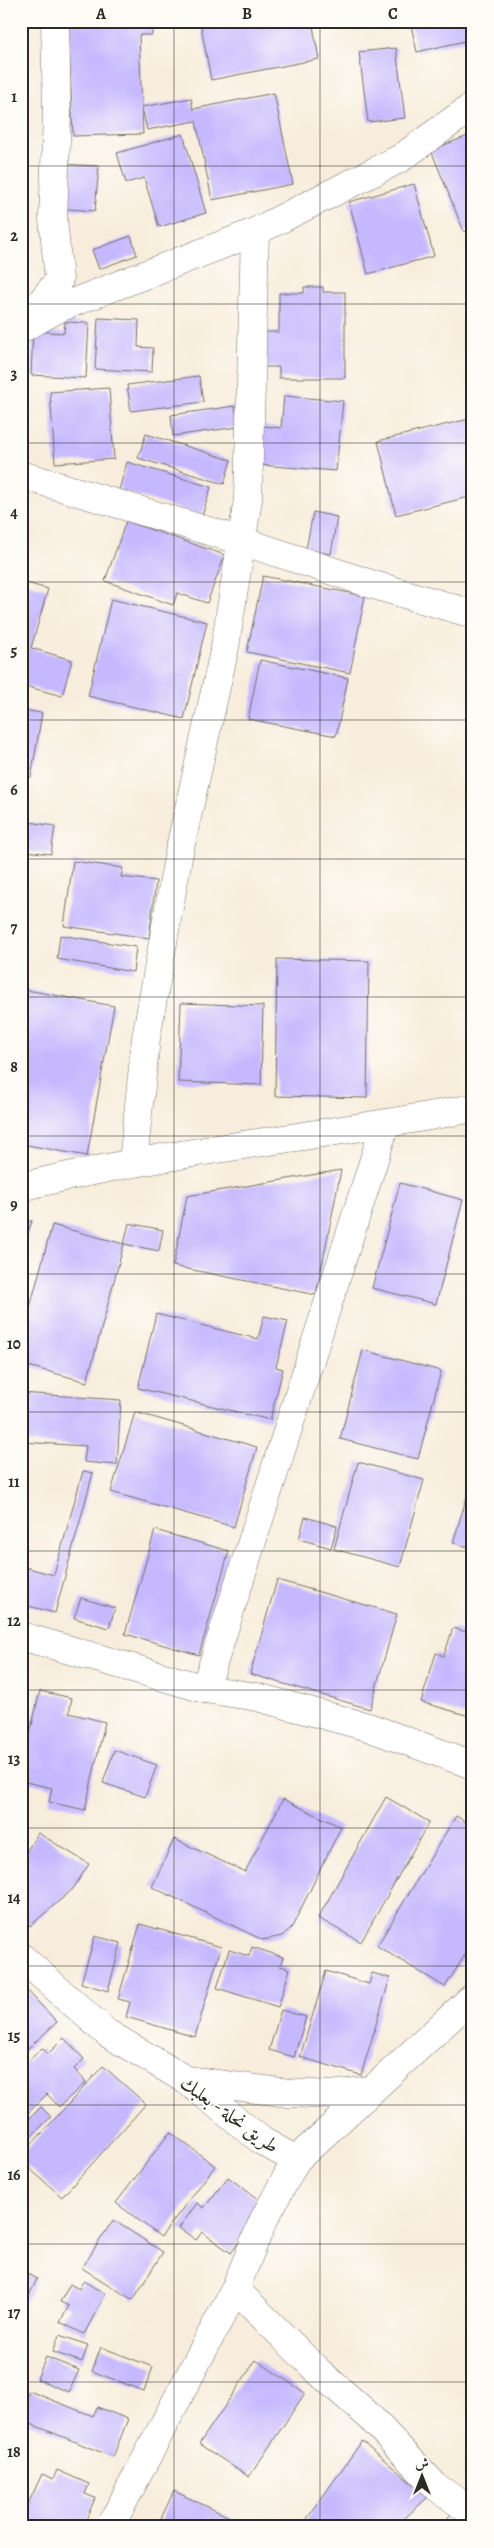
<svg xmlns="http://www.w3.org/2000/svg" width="494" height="2548" viewBox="0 0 494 2548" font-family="Alegreya,Amiri,serif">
	<rect width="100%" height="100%" fill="#fdfcf7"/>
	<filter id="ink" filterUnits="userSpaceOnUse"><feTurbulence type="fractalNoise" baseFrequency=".02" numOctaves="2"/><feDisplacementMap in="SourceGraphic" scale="10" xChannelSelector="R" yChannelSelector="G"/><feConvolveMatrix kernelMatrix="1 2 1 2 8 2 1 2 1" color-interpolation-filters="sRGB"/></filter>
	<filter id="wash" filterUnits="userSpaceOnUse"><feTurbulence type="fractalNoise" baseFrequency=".0096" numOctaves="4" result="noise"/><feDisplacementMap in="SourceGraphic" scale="20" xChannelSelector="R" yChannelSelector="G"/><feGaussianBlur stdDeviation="1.12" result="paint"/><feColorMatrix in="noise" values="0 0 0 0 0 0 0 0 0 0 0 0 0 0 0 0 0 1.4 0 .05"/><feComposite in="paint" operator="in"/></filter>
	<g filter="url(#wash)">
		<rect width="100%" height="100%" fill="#f8eddc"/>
		<g id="blocks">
			<g fill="#c6b8fe">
				<polygon points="68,21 152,21 152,35 139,35 142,107 191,98 193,109 274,93 293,184 212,200 196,121 147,130 142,108 143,134 73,136"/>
				<polygon points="200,21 312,21 319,59 211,80"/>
				<polygon points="388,21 407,21 407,22 389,26"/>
				<polygon points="410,21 465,21 469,40 417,52"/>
				<polygon points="396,48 405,118 368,122 359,52"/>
				<polygon points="183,134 206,213 159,227 144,178 126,183 117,153"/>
				<polygon points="473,134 473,229 464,232 431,150"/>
				<polygon points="59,164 99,166 95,211 57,208"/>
				<polygon points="414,184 434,256 368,274 349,202"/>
				<polygon points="131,236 137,255 99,269 92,250"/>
				<polygon points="304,287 323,287 323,292 345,292 345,378 279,378 279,367 263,367 263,332 279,332 279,293 304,293"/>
				<polygon points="98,318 139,320 138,347 153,348 152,372 95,369"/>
				<polygon points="65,322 89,323 86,378 31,375 33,331 64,333"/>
				<polygon points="199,376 203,402 131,411 127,385"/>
				<polygon points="109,388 114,459 55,463 50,392"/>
				<polygon points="284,396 343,401 336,471 260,465 263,426 281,428"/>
				<polygon points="235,406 238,427 173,436 171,415"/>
				<polygon points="473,418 473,496 396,515 378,441"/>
				<polygon points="146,434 231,460 224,484 138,458"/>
				<polygon points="127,462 211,487 202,516 119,490"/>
				<polygon points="313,512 337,517 331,554 306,550"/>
				<polygon points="126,521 225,555 207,603 177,593 173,605 105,581"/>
				<polygon points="263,576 365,596 350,673 247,652"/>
				<polygon points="23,582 48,589 31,648 72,660 62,696 21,685 21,590"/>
				<polygon points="111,599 207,622 184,719 88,696"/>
				<polygon points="260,660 348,678 336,736 248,719"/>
				<polygon points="21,710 42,713 31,777 21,775"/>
				<polygon points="21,788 28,789 22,824 21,824"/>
				<polygon points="29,822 55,826 51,854 25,851"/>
				<polygon points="21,852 28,854 22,880 21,880"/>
				<polygon points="73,861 123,868 121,877 156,881 149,938 64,926"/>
				<polygon points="60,935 136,947 133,972 57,959"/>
				<polygon points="277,959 369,961 367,1098 275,1096"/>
				<polygon points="21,989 114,1006 87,1156 21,1144"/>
				<polygon points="181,1003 263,1006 261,1085 178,1082"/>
				<polygon points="341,1170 316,1295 173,1266 187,1196"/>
				<polygon points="400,1183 463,1200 436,1304 372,1288"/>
				<polygon points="32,1221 22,1250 21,1250 21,1222"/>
				<polygon points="129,1223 163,1230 159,1251 124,1244"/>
				<polygon points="52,1225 124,1244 87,1382 21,1364 21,1341"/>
				<polygon points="156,1314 258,1339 264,1316 288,1321 276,1367 283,1369 270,1420 138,1388"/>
				<polygon points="363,1350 441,1371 418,1459 340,1439"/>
				<polygon points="21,1393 121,1400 117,1465 84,1462 86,1446 21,1442"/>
				<polygon points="135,1412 257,1447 234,1527 111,1492"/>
				<polygon points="358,1462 424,1480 400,1567 334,1549"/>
				<polygon points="83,1471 93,1473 55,1613 21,1604 21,1566 54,1575"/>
				<polygon points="472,1479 473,1479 473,1548 453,1543"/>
				<polygon points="305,1517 337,1526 331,1548 299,1539"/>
				<polygon points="155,1530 229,1551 199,1655 125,1634"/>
				<polygon points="277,1580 397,1614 370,1709 250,1674"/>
				<polygon points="81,1598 115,1608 109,1628 74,1618"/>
				<polygon points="453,1628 473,1634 473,1717 421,1702 436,1653 444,1656"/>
				<polygon points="40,1691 72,1698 69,1713 105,1722 85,1810 49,1802 52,1788 21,1781 21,1771"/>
				<polygon points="114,1750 157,1765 145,1797 103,1783"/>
				<polygon points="386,1797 429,1822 361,1942 318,1918"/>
				<polygon points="283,1799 341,1827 292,1927 282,1936 263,1940 152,1887 174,1839 245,1872"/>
				<polygon points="456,1816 473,1826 473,1942 445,1987 377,1946"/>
				<polygon points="38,1833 89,1864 73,1889 30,1926 21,1918 21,1856 23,1857"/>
				<polygon points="140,1924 221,1947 195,2037 126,2017 130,2002 118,1999"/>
				<polygon points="95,1936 121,1943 108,1991 81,1983"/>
				<polygon points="252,1947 283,1957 280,1966 290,1969 278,2007 217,1988 229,1950 249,1956"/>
				<polygon points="326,1971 369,1984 372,1973 390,1978 361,2075 300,2057"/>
				<polygon points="21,1984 57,2022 21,2055"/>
				<polygon points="281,2010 306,2017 294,2057 269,2050"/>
				<polygon points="64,2038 84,2059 74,2069 86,2082 59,2107 47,2094 27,2114 21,2108 21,2079 23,2077 21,2068 42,2048 48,2054"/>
				<polygon points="103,2066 146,2104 62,2197 21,2161 21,2156"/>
				<polygon points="41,2107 51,2117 21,2146 21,2111 29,2119"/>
				<polygon points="170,2132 215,2166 161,2237 116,2203"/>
				<polygon points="228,2177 266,2205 231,2253 202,2232 196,2240 179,2228 197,2203 204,2208"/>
				<polygon points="113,2220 163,2252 133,2300 82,2268"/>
				<polygon points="21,2271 37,2279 21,2312"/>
				<polygon points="83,2281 106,2294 84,2334 60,2322 69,2306 60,2302 70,2284 79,2289"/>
				<polygon points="59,2335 88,2345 82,2362 53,2352"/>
				<polygon points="101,2347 153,2367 144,2391 92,2371"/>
				<polygon points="46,2357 79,2370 69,2392 37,2379"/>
				<polygon points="256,2360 305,2393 249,2477 199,2444"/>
				<polygon points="29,2391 93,2416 97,2407 128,2419 113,2457 21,2420 21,2409"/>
				<polygon points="362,2441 428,2497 395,2527 307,2527 304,2523"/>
				<polygon points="57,2470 89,2484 85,2494 95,2498 83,2527 21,2527 21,2519 42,2474 53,2479"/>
				<polygon points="174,2491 242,2523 240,2527 157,2527"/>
				<polygon points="454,2510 473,2524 473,2527 441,2527"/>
			</g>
		</g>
	</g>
	<g filter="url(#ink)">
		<use href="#blocks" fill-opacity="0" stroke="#736f69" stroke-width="1"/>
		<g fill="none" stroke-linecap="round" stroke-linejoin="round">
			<defs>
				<g id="minor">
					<polyline points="28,318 59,280 53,219 57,115 55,21"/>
					<polyline points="21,329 59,308 255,232 401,158 473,106"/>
					<polyline points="21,475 242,541 374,585 473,614"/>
					<polyline points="133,1162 146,1038 178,857 225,647 248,499 255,232"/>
					<path d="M21,1187c149,-37 302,-50 452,-79"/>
					<polyline points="21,1636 205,1689 257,1697 368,1727 473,1765"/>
					<polyline points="205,1689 385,1125"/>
					<polyline points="21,1957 107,2033 186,2080 262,2141 296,2160"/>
					<polyline points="186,2080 289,2093 332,2095 371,2090"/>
					<polyline points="235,2289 319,2372 369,2416 435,2486 473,2513"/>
					<polyline points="110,2527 235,2289 263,2221 296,2160 473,1997"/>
				</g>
			</defs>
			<use href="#minor" stroke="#736f69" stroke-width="29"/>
			<use href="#minor" stroke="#fff" stroke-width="28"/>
		</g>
	</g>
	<path fill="none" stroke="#2b2b2b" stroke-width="1" stroke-opacity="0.55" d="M174,21v2506M320,21v2506M21,166h452M21,304h452M21,443h452M21,582h452M21,720h452M21,859h452M21,997h452M21,1136h452M21,1274h452M21,1412h452M21,1551h452M21,1690h452M21,1828h452M21,1966h452M21,2105h452M21,2244h452M21,2382h452"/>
	<g text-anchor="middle" stroke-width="4" stroke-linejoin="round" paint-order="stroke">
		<g font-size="20" fill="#2b2b2b" stroke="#fdfcf7">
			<text transform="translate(230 2114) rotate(36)" y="7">طريق نحلة - بعلبك</text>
		</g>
	</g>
	<rect width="494" height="2548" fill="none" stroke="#fdfcf7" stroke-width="55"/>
	<g transform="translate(422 2476)" stroke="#fdfcf7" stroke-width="4" paint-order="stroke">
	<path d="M0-4L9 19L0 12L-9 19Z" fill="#2b2b2b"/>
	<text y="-8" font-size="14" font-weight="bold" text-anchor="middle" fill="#2b2b2b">ش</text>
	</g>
	<rect x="28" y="28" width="438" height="2492" fill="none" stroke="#2b2b2b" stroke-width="2"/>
	<g font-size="16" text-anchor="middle" font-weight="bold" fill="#2b2b2b">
		<text x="101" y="19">A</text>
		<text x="247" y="19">B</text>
		<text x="393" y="19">C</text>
		<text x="14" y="102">1</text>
		<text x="14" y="241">2</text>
		<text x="14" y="379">3</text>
		<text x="14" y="518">4</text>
		<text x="14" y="656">5</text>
		<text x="14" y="795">6</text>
		<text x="14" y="933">7</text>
		<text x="14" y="1072">8</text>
		<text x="14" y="1210">9</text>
		<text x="14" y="1349">10</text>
		<text x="14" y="1487">11</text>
		<text x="14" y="1626">12</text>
		<text x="14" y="1764">13</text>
		<text x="14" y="1903">14</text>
		<text x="14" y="2041">15</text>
		<text x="14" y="2180">16</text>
		<text x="14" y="2318">17</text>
		<text x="14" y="2457">18</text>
	</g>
</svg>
